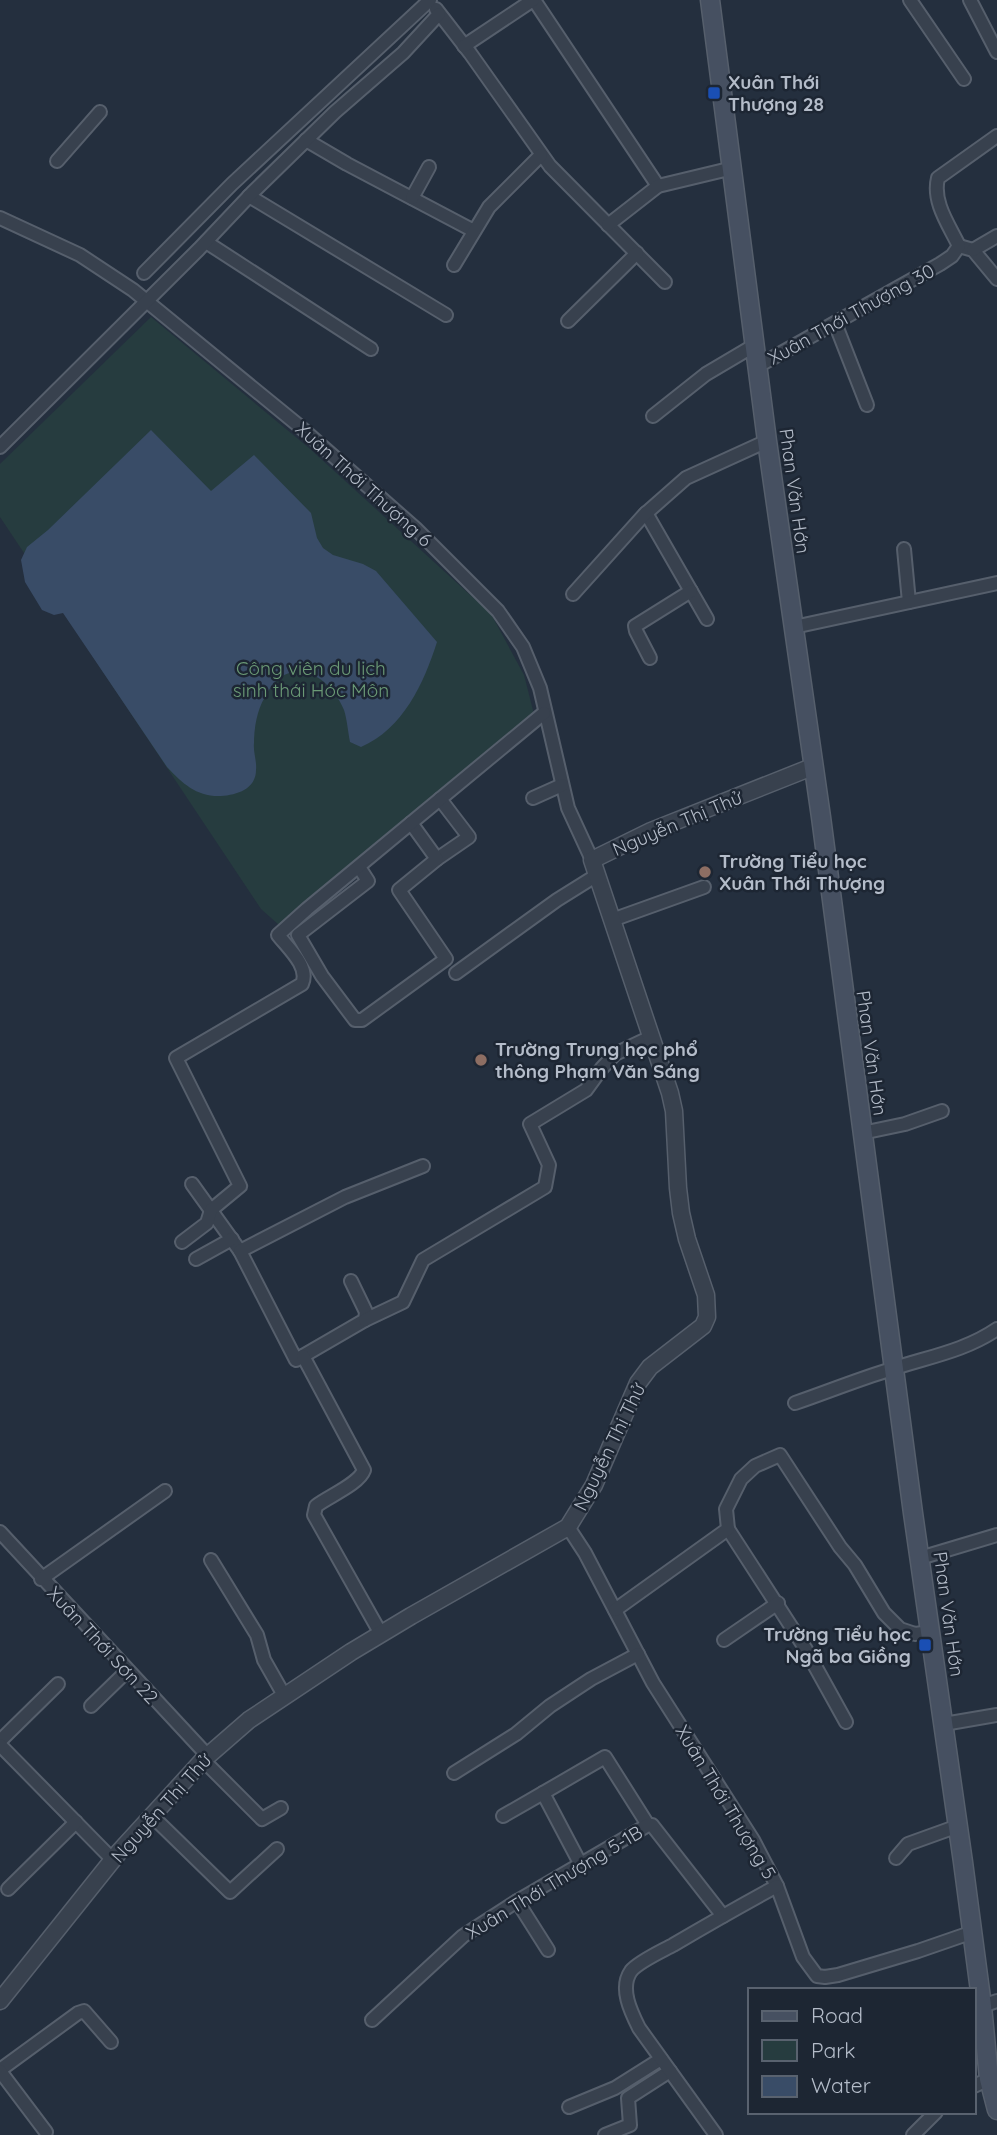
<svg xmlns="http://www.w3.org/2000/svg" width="997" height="2135" viewBox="0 0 997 2135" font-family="Quicksand,sans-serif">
	<rect width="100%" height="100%" fill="#242f3e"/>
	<polygon fill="#263c3f" points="151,317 309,448 491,614 524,675 534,714 279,925 261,909 0,517 0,464"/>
	<path fill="#394c67" d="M151,430l60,61 43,-36 57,58 6,25 6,10 10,7 30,9 13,7 61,71c-13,41 -34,87 -76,105l-11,-5c-2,-10 -3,-23 -6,-32 -16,-38 -57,-57 -79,-13 -8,13 -11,31 -11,46 -1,9 3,18 2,27 0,19 -19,25 -35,26 -24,1 -38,-12 -54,-29l-104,-154 -9,2 -12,-5 -17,-28 -4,-22 6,-13 21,-17z"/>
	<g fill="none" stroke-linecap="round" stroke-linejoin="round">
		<defs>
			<g id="minor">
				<polyline points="534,0 658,186"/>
				<polyline points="910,0 964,79"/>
				<polyline points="970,0 997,52"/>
				<polyline points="436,9 470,53 550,166 665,282"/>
				<polyline points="464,46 533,0"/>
				<polyline points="306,140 347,164 474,231"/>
				<polyline points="57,161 100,112"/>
				<polyline points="249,196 446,315"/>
				<polyline points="412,198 429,167"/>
				<polyline points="0,218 80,255 133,290 298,425 415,528 498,611 523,647 540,688 568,808 592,860"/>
				<polyline points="608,225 658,186 733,168"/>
				<polyline points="206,242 371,349"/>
				<polyline points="959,246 973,250 997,279"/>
				<polyline points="973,250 997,236"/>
				<polyline points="454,265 489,207 541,155"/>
				<polyline points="144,273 232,184 430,0"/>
				<polyline points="568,321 637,253"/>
				<polyline points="835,323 867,405"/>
				<path d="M758,366l182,-102 12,-8 7,-10c-10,-21 -27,-44 -21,-68l59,-42"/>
				<polyline points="653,416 706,374 755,345"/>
				<polyline points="0,447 199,249 252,193 335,112 403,53 439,14"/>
				<polyline points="646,513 707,619"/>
				<polyline points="904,549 909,602"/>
				<polyline points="573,594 644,515 686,478 767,441"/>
				<polyline points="794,627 997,583"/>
				<polyline points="650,658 636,631 635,626 691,591"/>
				<polyline points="533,798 562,785"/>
				<polyline points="437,859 469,837 440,799"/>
				<polyline points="359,867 368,881 298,935 322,976 355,1020 362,1020 446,959 399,890 437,859 411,823"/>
				<polyline points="612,920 704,887"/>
				<polyline points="456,973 557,900 597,875"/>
				<polyline points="862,1133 905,1124 942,1111"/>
				<polyline points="192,1184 240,1251"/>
				<path d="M182,1242l25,-19 4,-13 29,-24 -64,-128 126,-74c8,-17 -14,-36 -24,-49l29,-26 237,-196"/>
				<polyline points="196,1259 232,1239"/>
				<polyline points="351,1281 366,1312 365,1320 296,1360 240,1251 345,1197 423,1166"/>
				<polyline points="365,1320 403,1302 423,1260 545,1187 549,1165 530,1124 586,1090 602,1068 615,1054 651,1037"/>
				<path d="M303,1356l61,114c-5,14 -35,26 -48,36l-2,9 67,119"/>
				<path d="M795,1403c32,-11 64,-24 97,-34 36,-12 73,-18 105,-40"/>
				<polyline points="568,1527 585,1553 653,1683 753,1840 777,1886 803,1957 817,1976 825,1977 838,1975 918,1951 973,1932"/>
				<polyline points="728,1529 805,1648 846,1722"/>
				<polyline points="0,1532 207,1755"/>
				<polyline points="920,1558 997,1535"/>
				<polyline points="211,1560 257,1635 264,1660 285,1697"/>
				<polyline points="41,1579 165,1491"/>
				<polyline points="615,1610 728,1529 726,1509 741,1479 755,1466 780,1455 840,1547 855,1565 884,1613 900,1629 915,1634 931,1632"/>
				<polyline points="724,1640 778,1603"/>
				<polyline points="91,1706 127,1671"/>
				<polyline points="944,1724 997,1715"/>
				<polyline points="0,1741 58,1684"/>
				<polyline points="0,1745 113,1860"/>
				<polyline points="203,1760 262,1819 281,1808"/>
				<polyline points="454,1773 516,1734 550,1706 591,1679 638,1654"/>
				<polyline points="543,1793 605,1757 648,1825"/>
				<polyline points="152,1816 230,1892 277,1849"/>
				<polyline points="503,1816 543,1793 581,1865"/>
				<polyline points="896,1858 908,1844 958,1826"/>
				<polyline points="8,1889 76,1822"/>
				<polyline points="517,1901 548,1950"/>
				<polyline points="982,2006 997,2001"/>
				<polyline points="372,2020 463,1936 514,1903 648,1825 652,1825 723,1916"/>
				<polyline points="0,2070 78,2013 84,2011 111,2042"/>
				<polyline points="0,2071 46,2132"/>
				<polyline points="974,2086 989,2079"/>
				<polyline points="569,2107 615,2088 661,2059"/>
				<polyline points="605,2135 630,2125 628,2098 670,2071"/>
				<path d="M716,2135l-77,-107c-8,-16 -20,-40 -8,-57 7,-9 31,-20 42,-26 34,-20 69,-40 104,-59"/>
				<polyline points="913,2135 936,2112"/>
			</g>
			<polyline id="tertiary" points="0,2001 119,1852 203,1760 249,1720 351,1652 411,1616 568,1527 594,1485 638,1383 650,1367 703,1326 707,1317 706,1295 687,1239 681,1213 678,1188 674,1111 670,1093 592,860 651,831 812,767"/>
			<polyline id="secondary" points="710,0 767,441 821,817 913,1513 963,1862 982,2006 989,2079 997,2110"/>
		</defs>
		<use href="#minor" stroke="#565f6c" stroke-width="16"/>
		<use href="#tertiary" stroke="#565f6c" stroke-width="19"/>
		<use href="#secondary" stroke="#565f6c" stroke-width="21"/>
		<use href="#minor" stroke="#38414e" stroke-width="12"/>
		<use href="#tertiary" stroke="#38414e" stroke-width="16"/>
		<use href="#secondary" stroke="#465061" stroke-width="18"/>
	</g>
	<g fill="#1a4fb4" stroke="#1d2633" stroke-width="2.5">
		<rect x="707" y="86" width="14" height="14" rx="3.5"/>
		<rect x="918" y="1638" width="14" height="14" rx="3.5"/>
	</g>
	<g fill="#8d6e63" stroke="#1d2633" stroke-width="2.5">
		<circle cx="705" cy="872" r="7"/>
		<circle cx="481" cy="1060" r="7"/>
	</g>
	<g text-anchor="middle" stroke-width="5" stroke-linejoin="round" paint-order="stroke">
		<g font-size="19" font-weight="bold" fill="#b4bcc9" stroke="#1d2633" text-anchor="start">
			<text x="728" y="89">Xuân Thới<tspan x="728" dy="22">Thượng 28</tspan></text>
			<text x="719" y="868">Trường Tiểu học<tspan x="719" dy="22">Xuân Thới Thượng</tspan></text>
			<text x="495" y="1056">Trường Trung học phổ<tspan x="495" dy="22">thông Phạm Văn Sáng</tspan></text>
			<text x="911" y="1641" text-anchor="end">Trường Tiểu học<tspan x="911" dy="22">Ngã ba Giồng</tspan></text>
		</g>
		<g font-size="19" fill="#b4bcc9" stroke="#1d2633">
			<text transform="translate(851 314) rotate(-29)" y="7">Xuân Thới Thượng 30</text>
			<text transform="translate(364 484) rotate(42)" y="7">Xuân Thới Thượng 6</text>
			<text transform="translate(795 491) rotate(82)" y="7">Phan Văn Hớn</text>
			<text transform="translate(677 823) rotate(-23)" y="7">Nguyễn Thị Thử</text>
			<text transform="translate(872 1053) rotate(82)" y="7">Phan Văn Hớn</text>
			<text transform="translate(609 1447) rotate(-64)" y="7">Nguyễn Thị Thử</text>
			<text transform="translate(949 1614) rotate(82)" y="7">Phan Văn Hớn</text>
			<text transform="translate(103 1645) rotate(47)" y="7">Xuân Thới Sơn 22</text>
			<text transform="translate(726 1802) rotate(59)" y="7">Xuân Thới Thượng 5</text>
			<text transform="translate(161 1808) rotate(-48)" y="7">Nguyễn Thị Thử</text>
			<text transform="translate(554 1882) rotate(-31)" y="7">Xuân Thới Thượng 5-1B</text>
		</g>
		<g font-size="19" fill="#6b9a76" stroke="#1d2633">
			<text x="311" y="675">Công viên du lịch<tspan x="311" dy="22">sinh thái Hóc Môn</tspan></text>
		</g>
	</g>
	<rect x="748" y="1988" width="228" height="126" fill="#1d2633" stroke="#59626f" stroke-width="2"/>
	<rect x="762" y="2011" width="35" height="10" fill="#465061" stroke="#59626f" stroke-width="2"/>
	<text x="811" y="2023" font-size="21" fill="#b4bcc9">Road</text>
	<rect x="762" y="2040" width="35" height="21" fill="#263c3f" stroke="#59626f" stroke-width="2"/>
	<text x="811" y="2058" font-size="21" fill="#b4bcc9">Park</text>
	<rect x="762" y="2076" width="35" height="21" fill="#394c67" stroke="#59626f" stroke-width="2"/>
	<text x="811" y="2093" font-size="21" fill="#b4bcc9">Water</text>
</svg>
